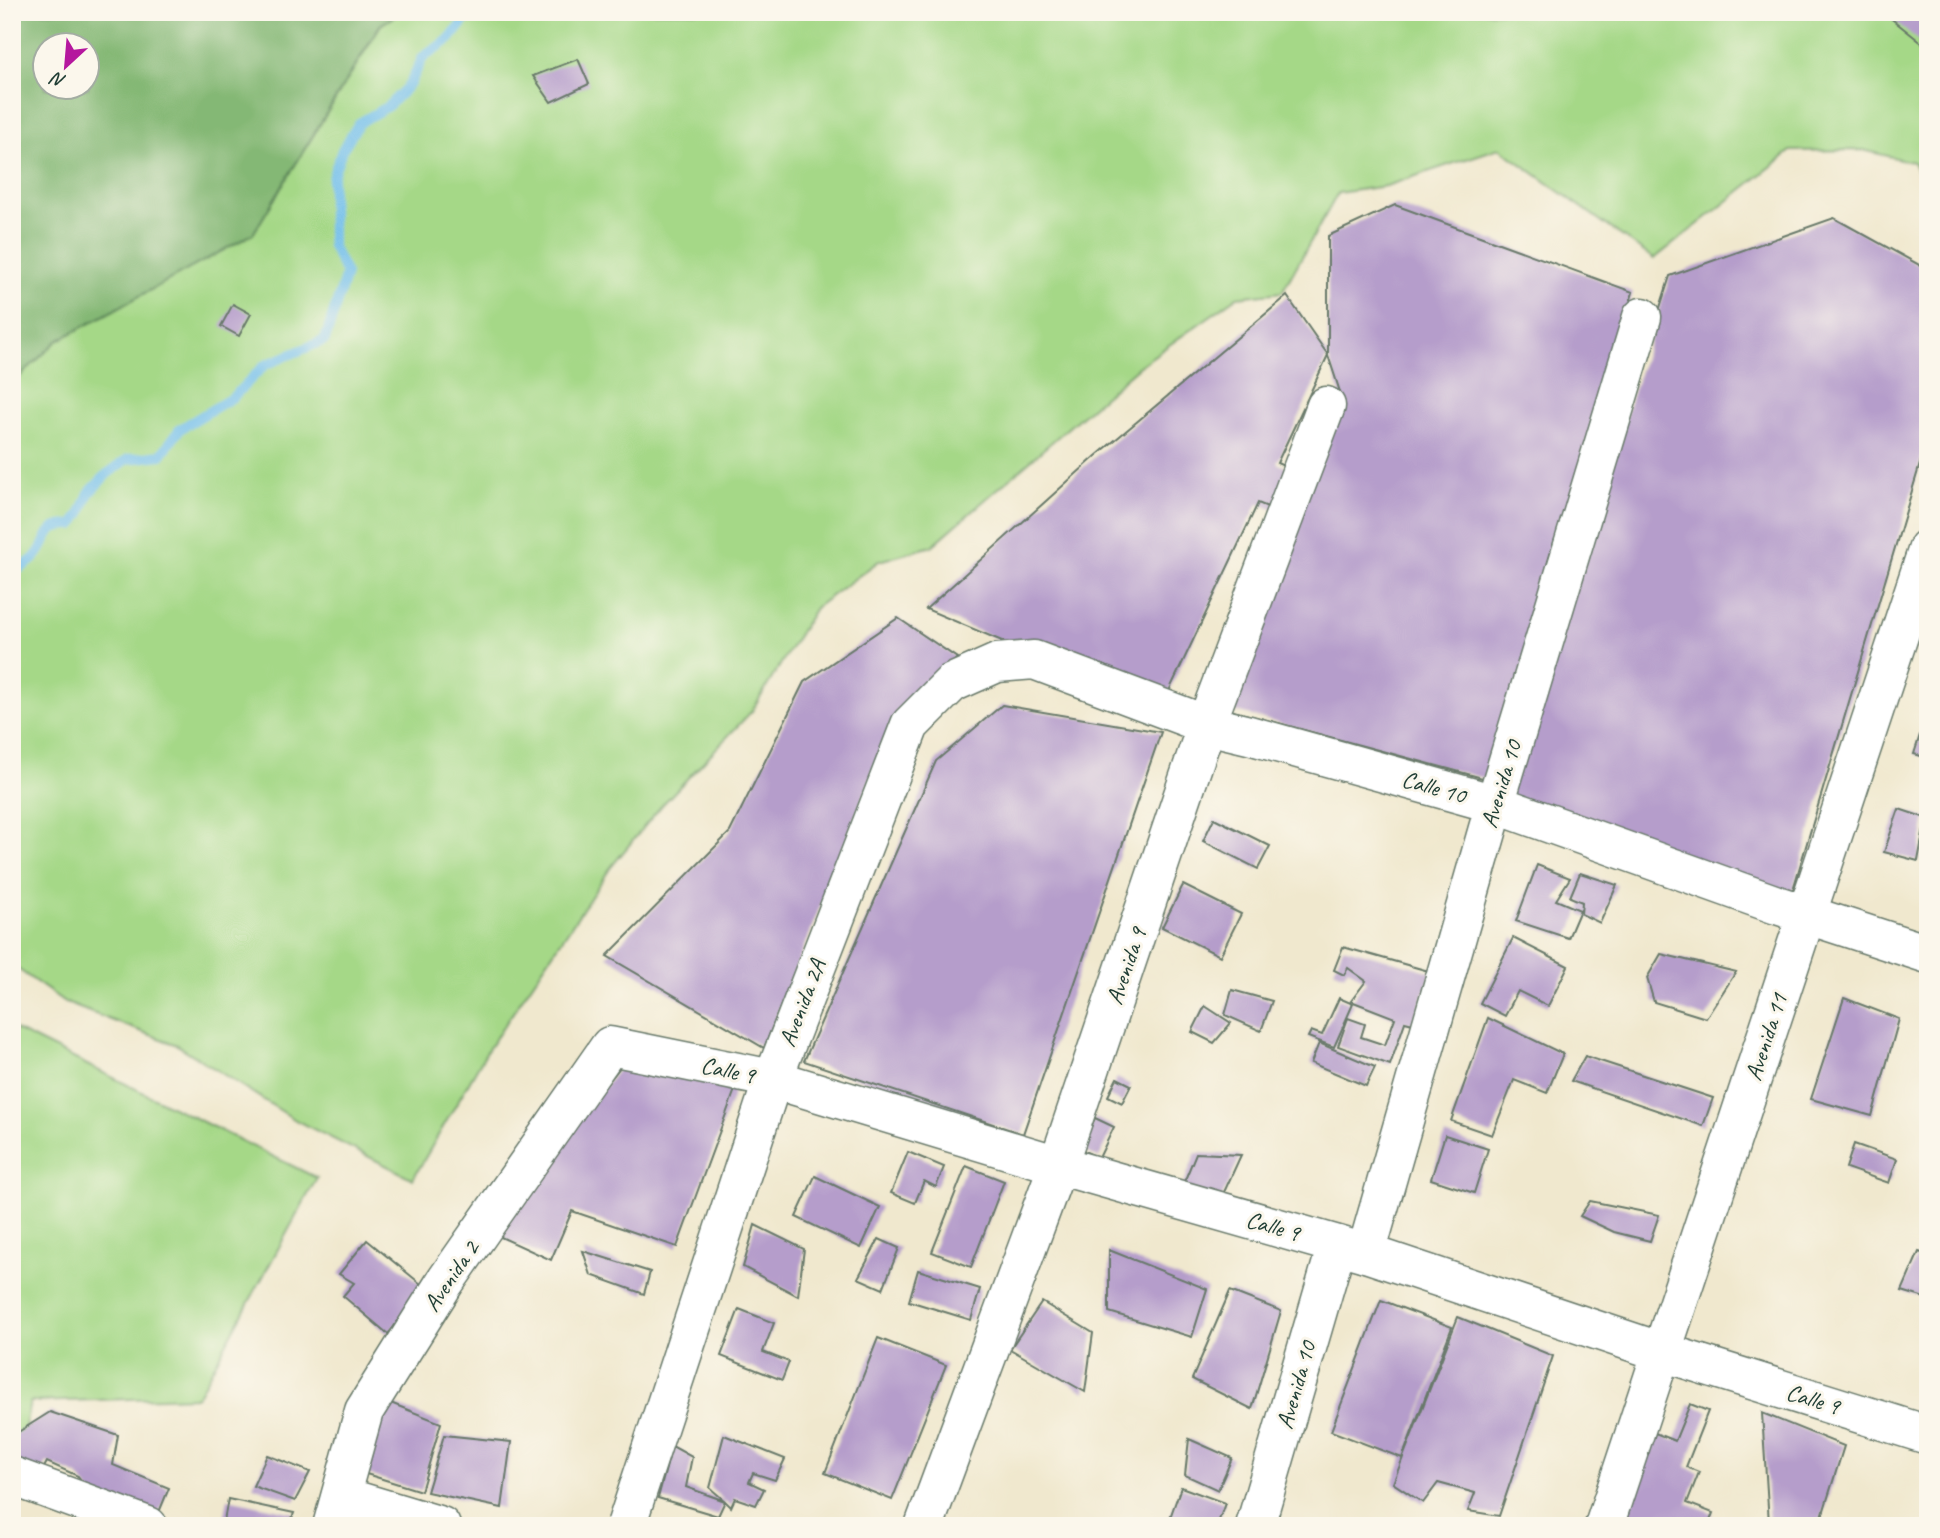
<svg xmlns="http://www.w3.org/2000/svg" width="1940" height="1538" viewBox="0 0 1940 1538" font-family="Caveat,sans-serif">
	<rect width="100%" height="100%" fill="#fbf7ec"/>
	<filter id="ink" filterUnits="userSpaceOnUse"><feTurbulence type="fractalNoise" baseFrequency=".0143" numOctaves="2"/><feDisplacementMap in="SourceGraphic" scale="14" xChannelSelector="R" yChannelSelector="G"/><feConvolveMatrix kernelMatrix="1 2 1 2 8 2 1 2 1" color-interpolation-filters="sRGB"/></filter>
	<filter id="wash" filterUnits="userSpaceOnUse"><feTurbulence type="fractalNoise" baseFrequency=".00686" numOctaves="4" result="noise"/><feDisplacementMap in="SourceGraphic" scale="28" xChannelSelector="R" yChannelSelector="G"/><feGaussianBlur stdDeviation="1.57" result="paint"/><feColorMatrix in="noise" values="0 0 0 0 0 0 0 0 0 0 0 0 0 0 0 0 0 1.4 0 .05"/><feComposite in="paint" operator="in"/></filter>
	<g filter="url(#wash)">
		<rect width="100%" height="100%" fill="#f0e8ce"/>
		<g fill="#a5d887" stroke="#628a5e" stroke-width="2">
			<polygon points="401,12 1928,12 1928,192 1913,162 1863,150 1791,151 1654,259 1499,148 1386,186 1338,193 1282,292 1237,297 1138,367 932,546 879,561 815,608 752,711 662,805 611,867 487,1051 413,1179 297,1121 177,1045 66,1003 12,965 12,384 57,341 253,234 381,25"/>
			<polygon points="12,1028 317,1178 197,1397 30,1402 12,1492"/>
		</g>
		<path fill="#84b874" stroke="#527a54" stroke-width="2" fill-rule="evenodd" d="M12,12h389l-21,13 -127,209 -196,107 -45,43zM46,46h42v42h-42z"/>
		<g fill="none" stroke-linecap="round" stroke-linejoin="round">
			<path stroke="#6fbeea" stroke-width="10" d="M12,573c7,-5 19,-10 24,-17 15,-18 6,-31 37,-31l8,-12 8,-20 18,-19 21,-15 33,-4 19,-26 53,-32 32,-32 60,-25 21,-66 -14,-28v-68l10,-28 17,-27 29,-17 22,-22 13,-27 27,-18 21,-27"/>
		</g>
		<g id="blocks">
			<g fill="#b59dcb">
				<polygon points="1883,12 1928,12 1928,48"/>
				<polygon points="578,59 589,84 551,102 533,76"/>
				<polygon points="1395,205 1633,292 1490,780 1222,708 1340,392 1328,355 1328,236"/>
				<polygon points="1834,218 1923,267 1928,279 1928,437 1789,903 1504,801 1670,276"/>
				<polygon points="1287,296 1328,355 1277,463 1293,470 1275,510 1258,503 1161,708 926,609 1096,456"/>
				<polygon points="233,304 251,314 239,336 221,326"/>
				<polygon points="898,618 957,658 887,737 764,1048 607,956 730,832 804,682"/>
				<polygon points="1002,705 1161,732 1023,1134 804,1061 936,761"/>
				<polygon points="1925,719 1928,720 1928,758 1914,754"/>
				<polygon points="1899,809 1926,818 1918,861 1884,852"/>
				<polygon points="1214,818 1270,846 1258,869 1203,841"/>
				<polygon points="1537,865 1570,878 1556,900 1580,910 1568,938 1516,921"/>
				<polygon points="1580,873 1617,885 1600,923 1581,914 1582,902 1570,897"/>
				<polygon points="1183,885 1241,914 1220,956 1162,927"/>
				<polygon points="1513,938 1568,966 1548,1006 1518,991 1505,1016 1480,1003"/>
				<polygon points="1343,947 1432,972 1413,1024 1405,1022 1390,1065 1338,1046 1348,1018 1365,1024 1361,1037 1385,1045 1395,1018 1351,1001 1366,981 1348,968 1344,975 1334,970"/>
				<polygon points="1661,954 1736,972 1706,1018 1654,1002 1647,978"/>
				<polygon points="1232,990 1272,1001 1261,1031 1225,1015"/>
				<polygon points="1339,998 1353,1004 1334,1047 1308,1037 1311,1031 1322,1035"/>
				<polygon points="1844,998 1899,1019 1872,1116 1811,1099"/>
				<polygon points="1205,1006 1231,1023 1214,1043 1192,1032"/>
				<polygon points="1488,1018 1563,1054 1547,1093 1514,1080 1492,1135 1451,1121"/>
				<polygon points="1319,1043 1375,1067 1366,1086 1311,1063"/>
				<polygon points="629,1056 736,1087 677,1247 572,1211 551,1260 490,1232"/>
				<polygon points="1585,1056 1713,1098 1703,1126 1571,1081"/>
				<polygon points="1117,1078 1131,1085 1122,1103 1108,1096"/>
				<polygon points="1095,1118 1114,1127 1099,1158 1080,1149"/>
				<polygon points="1445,1135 1488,1149 1474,1193 1431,1179"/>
				<polygon points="1854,1144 1897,1159 1889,1183 1846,1168"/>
				<polygon points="908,1152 944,1167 936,1187 924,1181 915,1203 891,1193"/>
				<polygon points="1196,1153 1241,1155 1220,1201 1182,1187"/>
				<polygon points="966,1166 1004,1181 971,1267 932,1252"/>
				<polygon points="815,1176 880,1207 861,1248 796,1217"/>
				<polygon points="1590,1201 1659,1215 1650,1241 1614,1232 1580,1216"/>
				<polygon points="755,1225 804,1249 798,1296 743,1267"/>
				<polygon points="879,1239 899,1248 883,1289 858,1278"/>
				<polygon points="367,1240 427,1289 388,1334 343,1296 354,1283 339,1274"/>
				<polygon points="1109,1250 1207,1289 1192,1337 1109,1312"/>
				<polygon points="583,1251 650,1272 644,1294 591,1275"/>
				<polygon points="1919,1252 1928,1255 1928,1299 1902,1291"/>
				<polygon points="918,1270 980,1289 971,1320 909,1301"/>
				<polygon points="1230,1291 1281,1311 1252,1409 1192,1379"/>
				<polygon points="1381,1300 1452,1327 1402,1458 1331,1431"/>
				<polygon points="1042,1302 1093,1333 1085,1392 1010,1349"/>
				<polygon points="739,1309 774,1323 763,1352 789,1362 782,1380 721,1356"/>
				<polygon points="1458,1317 1553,1356 1499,1516 1468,1511 1475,1493 1438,1483 1423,1503 1393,1483"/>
				<polygon points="878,1338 946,1365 892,1500 825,1473"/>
				<polygon points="383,1400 441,1423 421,1491 363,1473"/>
				<polygon points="1690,1404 1708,1411 1686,1467 1699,1472 1687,1503 1713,1513 1708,1526 1619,1526 1655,1433 1675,1441"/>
				<polygon points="50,1412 118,1435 113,1465 169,1488 155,1522 95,1498 78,1476 47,1462 35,1484 12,1473 12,1436"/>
				<polygon points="1762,1413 1844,1446 1819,1526 1777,1526 1769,1523"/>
				<polygon points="444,1435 511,1442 502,1508 427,1492"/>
				<polygon points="724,1435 785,1459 775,1480 753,1473 749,1482 764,1489 756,1505 735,1498 731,1507 725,1501 718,1516 658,1498 672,1446 692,1457 686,1487 725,1501 710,1488"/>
				<polygon points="1189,1439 1232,1458 1218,1490 1185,1475"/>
				<polygon points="267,1455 310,1472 295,1501 253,1486"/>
				<polygon points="1181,1487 1225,1503 1217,1526 1167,1526"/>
				<polygon points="228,1499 294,1513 289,1526 223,1526"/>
			</g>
		</g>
	</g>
	<g filter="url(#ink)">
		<use href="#blocks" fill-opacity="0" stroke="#68796a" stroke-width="2"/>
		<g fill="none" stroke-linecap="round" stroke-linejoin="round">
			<defs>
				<g id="street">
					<polyline points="1366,1253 1495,804 1642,317"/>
					<polyline points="12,1476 148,1526"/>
					<polyline points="341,1496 441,1526"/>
					<polyline points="332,1526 364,1411 445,1282 610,1046 773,1079 1058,1165 1366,1253 1662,1352 1928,1435"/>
					<polyline points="626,1526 773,1079 910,725 952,683 997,663 1034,660 1207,725 1249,735 1495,804 1777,905 1928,954"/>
					<polyline points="924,1526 1058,1165 1213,706 1326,406"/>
					<polyline points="1255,1526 1337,1245"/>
					<polyline points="1604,1526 1928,548"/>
				</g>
			</defs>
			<use href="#street" stroke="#68796a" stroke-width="41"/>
			<use href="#street" stroke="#fff" stroke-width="38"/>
		</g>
	</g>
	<g text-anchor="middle" stroke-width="6" stroke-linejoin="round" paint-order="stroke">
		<g font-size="24" fill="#1f3d34" stroke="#fbf7ec">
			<text transform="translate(1501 784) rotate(-73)" y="8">Avenida 10</text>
			<text transform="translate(1434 787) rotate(16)" y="8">Calle 10</text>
			<text transform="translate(1126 966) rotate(-71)" y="8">Avenida 9</text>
			<text transform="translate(802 1003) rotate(-69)" y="8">Avenida 2A</text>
			<text transform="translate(1766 1037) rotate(-72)" y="8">Avenida 11</text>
			<text transform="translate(728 1070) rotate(12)" y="8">Calle 9</text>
			<text transform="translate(1273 1226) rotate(16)" y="8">Calle 9</text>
			<text transform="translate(451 1276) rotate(-56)" y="8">Avenida 2</text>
			<text transform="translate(1296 1385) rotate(-74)" y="8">Avenida 10</text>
			<text transform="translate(1813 1399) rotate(17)" y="8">Calle 9</text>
		</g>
	</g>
	<rect width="1940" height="1538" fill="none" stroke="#fbf7ec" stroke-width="42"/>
	<g transform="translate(66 66) rotate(206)"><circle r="33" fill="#fbf7ec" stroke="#a3ada2" stroke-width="2"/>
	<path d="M0-5L12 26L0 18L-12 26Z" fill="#b5179e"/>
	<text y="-10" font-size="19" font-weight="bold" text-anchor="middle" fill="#1f3d34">N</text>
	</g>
</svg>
